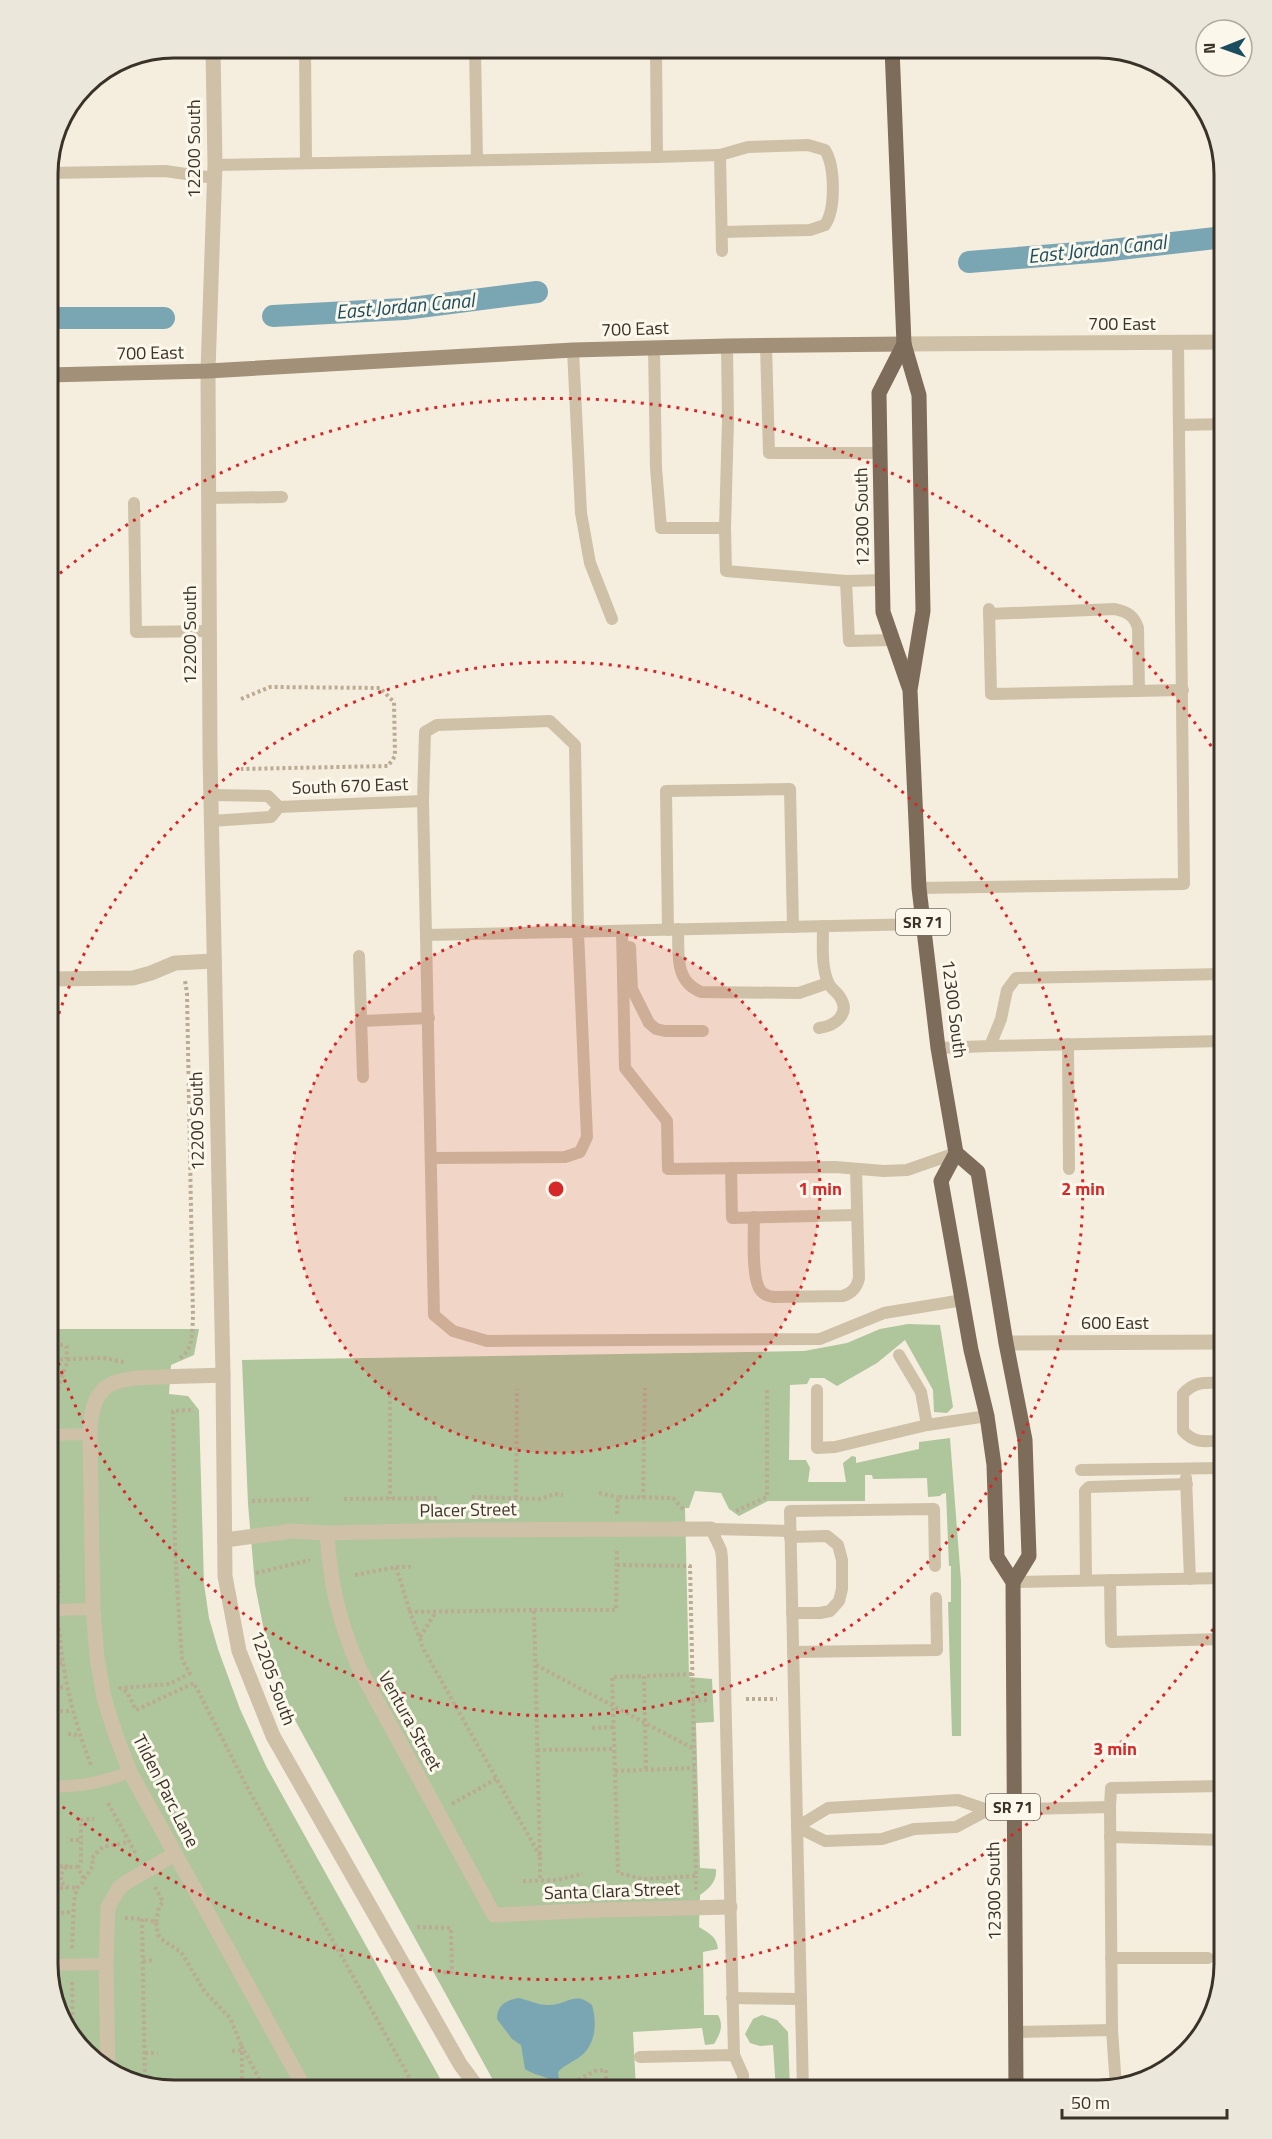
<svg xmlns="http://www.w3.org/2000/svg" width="1272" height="2139" viewBox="0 0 1272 2139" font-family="'Titillium Web',sans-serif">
	<rect width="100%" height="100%" fill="#f5eede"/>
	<g fill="#afc59c">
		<path d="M908,1324l32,1 13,82 -6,6 -13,-1 -1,-22 -28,-50 -28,23 -40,23 -13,-8h-14l-3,6 -17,1 -1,75h17l4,8 -2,14h38l-3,-19 9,-7 4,1v6l63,-14v-7l31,-4 11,143v155h-9l-4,-134h3v-36h-2l-3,-73 -4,1 -2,2 -12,1 -1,-19 -54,1 -1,-4h-7v26h-97l-29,15 -10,-7 -8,-16 -26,-2 -6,17h-4l4,169 23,2 2,43 -18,1 4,145 16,1c1,12 -6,19 -16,26l-1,32c10,6 18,10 19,22l-15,3 1,63h14c6,10 2,20 -4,29l-9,1 -3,-17 -69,4 3,57 79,-1v3h-216l-203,-369 -27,-66 -14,-71 -7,-81 -6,-144 562,-9 43,-8 33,-14z"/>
		<polygon points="48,1329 199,1329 194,1355 171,1365 169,1394 188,1396 199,1410 204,1584 209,1618 218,1649 240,1709 266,1766 447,2091 166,2091 104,2070 61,2020 48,1965"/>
		<polygon points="762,2015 777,2020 788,2032 790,2091 776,2091 773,2045 760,2046 750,2043 745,2034 753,2019"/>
	</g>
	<path fill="#7aa6b4" d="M519,1998c9,2 19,7 28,7 20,1 27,-15 45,0 5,17 4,38 -10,50 -8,7 -17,9 -24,17l1,7 5,12h-2c-10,-17 -22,-12 -37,-22l-4,-24 -9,-6 -15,-20c0,-14 9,-19 22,-21z"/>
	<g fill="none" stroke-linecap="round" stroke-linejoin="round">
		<g stroke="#7aa6b4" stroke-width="22">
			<polyline points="969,262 1103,251 1224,237"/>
			<polyline points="273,316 404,309 537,292"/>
			<polyline points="48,318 164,318"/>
		</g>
		<g stroke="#baab92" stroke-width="4" stroke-dasharray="3 3" stroke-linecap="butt">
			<polyline points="241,699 270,687 380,688 394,702 395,756 388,766 241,769"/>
			<polyline points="48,1345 65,1345 67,1348 66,1359"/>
			<path d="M180,1358c14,-9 12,-27 13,-42l-6,-323 -2,-12"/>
			<polyline points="48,1360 68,1359"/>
			<polyline points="48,1384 59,1383"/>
			<polyline points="390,1389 390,1499"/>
			<polyline points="191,1410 173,1411 175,1551 182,1660 190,1673 170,1684 120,1688 127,1692 136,1710 194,1683 247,1787 417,2091"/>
			<path d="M57,1419c-1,-24 2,-37 12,-60l35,-1 20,4"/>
			<polyline points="57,1454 55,1480 59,1593"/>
			<polyline points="48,1489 55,1489"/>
			<polyline points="599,1493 618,1497"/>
			<polyline points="472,1497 541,1499 555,1494 563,1495"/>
			<polyline points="516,1498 517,1389"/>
			<polyline points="643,1498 645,1388"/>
			<polyline points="344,1499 437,1498"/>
			<polyline points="252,1501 310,1499"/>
			<polyline points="736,1511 767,1497 767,1388"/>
			<polyline points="617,1514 618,1497 673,1498 685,1511"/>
			<polyline points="48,1533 57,1533"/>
			<polyline points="48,1558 58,1558"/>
			<polyline points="617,1565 690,1566 693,1700 696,1876 643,1879 618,1873 615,1771 694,1768"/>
			<polyline points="396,1567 410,1612"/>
			<polyline points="256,1573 310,1560"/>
			<polyline points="355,1575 396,1567 411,1567"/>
			<polyline points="534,1610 616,1610 617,1548"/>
			<path d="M59,1628c4,50 14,90 32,137"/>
			<polyline points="420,1637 436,1612"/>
			<polyline points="48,1664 62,1663"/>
			<polyline points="536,1665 694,1749"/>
			<polyline points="48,1688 66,1687"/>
			<polyline points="746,1699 777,1699"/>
			<polyline points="680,1701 709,1700"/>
			<polyline points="48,1711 72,1711"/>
			<polyline points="592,1728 613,1727"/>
			<polyline points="68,1734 79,1735"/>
			<polyline points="537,1750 614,1749"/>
			<polyline points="646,1769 644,1676 693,1674"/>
			<polyline points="615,1771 612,1677 644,1676"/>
			<polyline points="108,1803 137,1856"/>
			<polyline points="452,1804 496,1779"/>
			<polyline points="70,1840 81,1840"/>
			<polyline points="540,1856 424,1650 410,1612 534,1610 540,1856 540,1880"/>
			<polyline points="48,1867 68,1866"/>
			<polyline points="78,1868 81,1861 81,1820 94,1819"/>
			<polyline points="84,1879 93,1866 92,1858 99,1850 103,1847 129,1842"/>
			<polyline points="523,1881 556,1880 583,1874"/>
			<polyline points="155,1887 163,1902 159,1907 156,1922"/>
			<polyline points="48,1888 65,1888"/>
			<polyline points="696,1890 696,1876"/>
			<polyline points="55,1913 72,1912"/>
			<polyline points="125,1918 142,1919"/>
			<polyline points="417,1927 451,1928 452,1972 442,1973"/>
			<polyline points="72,1948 74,1901 77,1888 82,1883 83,1876 77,1867 66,1867 61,1874 61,1882 66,1887 77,1888"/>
			<polyline points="143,1961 154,1960"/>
			<polyline points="72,1982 73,2034"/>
			<polyline points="60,2018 72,2019"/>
			<polyline points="232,2051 242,2050"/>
			<polyline points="145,2053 158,2053"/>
			<polyline points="145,2084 142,1919 156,1922 158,1935 164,1941 181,1952 205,1992 230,2018 242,2047"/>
			<polyline points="242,2091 242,2047 266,2091"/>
			<polyline points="557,2091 595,2071 606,2070 606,2091"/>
		</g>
		<g stroke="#cec1a8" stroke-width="12">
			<polyline points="305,48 306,163"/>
			<polyline points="475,48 477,160"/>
			<path d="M720,155l28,-8 60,-2 17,5c10,16 11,59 0,75l-15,5 -88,2"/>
			<polyline points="657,157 720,155 722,251"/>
			<polyline points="215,165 657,157 656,48"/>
			<polyline points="48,173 165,171 214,178"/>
			<polyline points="766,345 769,453 880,453"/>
			<polyline points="654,348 656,468 661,528 725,528 728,420 727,346"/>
			<polyline points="573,350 581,513 590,563 612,619"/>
			<polyline points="1180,425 1224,424"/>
			<polyline points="209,498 282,497"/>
			<polyline points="134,503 136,632 210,631"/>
			<polyline points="725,528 726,571 846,581 883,580"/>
			<polyline points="846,581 849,641 892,640"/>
			<polyline points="989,609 991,694 1183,690"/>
			<path d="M989,614l126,-5c12,3 19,6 23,19l1,63"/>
			<polyline points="211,795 268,796 279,807"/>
			<polyline points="279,807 423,801"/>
			<polyline points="211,821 271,817 279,807"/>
			<polyline points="919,888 1184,884 1178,343"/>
			<path d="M678,929c1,25 -4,52 23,63l98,1 29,-10"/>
			<polyline points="668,930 666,791 790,789 793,927"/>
			<polyline points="622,931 625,1068 667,1121 668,1169 835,1167 884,1171 907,1170 956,1153"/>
			<polyline points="426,935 434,1315 453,1331 487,1341 820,1339 884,1313 963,1300"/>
			<polyline points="630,947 632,989 649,1023 656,1029 665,1031 703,1031"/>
			<polyline points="359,956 363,1077"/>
			<polyline points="362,1021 429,1018"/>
			<path d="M819,1028c16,-2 32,-14 21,-31 -3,-5 -10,-9 -12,-15 -7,-16 -5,-38 -5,-56"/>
			<polyline points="1068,1044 1069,1169"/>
			<polyline points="990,1046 1224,1041"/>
			<polyline points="938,1048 990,1046 1001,1019 1007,990 1016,978 1224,974"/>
			<polyline points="431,1158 565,1157 580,1152 587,1137 578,932 575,745 550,721 437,725 425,732 423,801 426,935 923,924"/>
			<polyline points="731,1168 732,1218 857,1215"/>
			<path d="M754,1217c0,16 -3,63 7,74 3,4 8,5 13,6l69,-1c9,-3 14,-8 16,-18l-3,-109"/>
			<polyline points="899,1355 921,1392 927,1425"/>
			<polyline points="817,1390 817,1448 835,1447 927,1425 987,1416"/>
			<polyline points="48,1435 90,1434"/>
			<path d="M1224,1440c-17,1 -28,5 -41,-9v-37c12,-14 24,-11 41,-11"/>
			<polyline points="1081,1470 1224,1468"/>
			<polyline points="1186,1478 1190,1579"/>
			<polyline points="790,1537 827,1536 838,1545 842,1560 842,1589 839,1601 830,1611 820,1613 792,1613"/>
			<polyline points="1086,1580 1085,1491 1089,1487 1187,1484"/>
			<polyline points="1110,1580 1111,1642 1224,1639"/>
			<polyline points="1013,1582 1224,1578"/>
			<polyline points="48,1610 93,1609"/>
			<polyline points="793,1652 937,1650 936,1598"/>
			<path d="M48,1787c34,-1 49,-3 82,-15"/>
			<polyline points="1110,1807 1111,1788 1224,1786"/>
			<polyline points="988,1810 956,1827 914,1829 882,1839 825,1841 797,1827 828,1808 958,1800 988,1810 1110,1807 1112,2030"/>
			<polyline points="1110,1837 1224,1840"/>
			<polyline points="1111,1958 1208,1958"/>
			<polyline points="48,1965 106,1964"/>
			<polyline points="732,1998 801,1999"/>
			<polyline points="1016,2032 1112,2030 1116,2087"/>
			<polyline points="734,2055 722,1558 721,1550 711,1529 790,1531"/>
			<polyline points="640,2057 734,2055 743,2075 743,2091"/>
			<polyline points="803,2091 790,1511 934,1509 935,1566"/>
		</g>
		<g stroke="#cec1a8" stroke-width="15">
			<polyline points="208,371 215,165 213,48"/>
			<polyline points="48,979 133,978 151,973 175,963 214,961"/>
			<polyline points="1006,1343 1224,1342"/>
			<path d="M223,1375c-20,1 -41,1 -61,2 -46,1 -71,2 -72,57l3,175 4,48 7,41 12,38 14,36 176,319"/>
			<path d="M327,1533c3,51 12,88 32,135l135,247 107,-5 129,-3"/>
			<polyline points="225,1540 293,1531 327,1533 456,1530 711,1529"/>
			<polyline points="108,2071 106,1964 108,1907 119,1888 127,1882 175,1854"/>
		</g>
		<g stroke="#cec1a8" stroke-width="15">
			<polyline points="904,344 1224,342"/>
			<polyline points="208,371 210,754 223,1375 225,1576 239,1651 273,1736 460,2064 480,2091"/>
		</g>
		<polyline stroke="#a29079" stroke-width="15" points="48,375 208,371 573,350 727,346 904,344"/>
		<g stroke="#7d6c59" stroke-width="15">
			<polyline points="892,48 904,344 919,395 923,611 910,690 919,888 938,1048 956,1153 941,1181 971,1350 987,1416 994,1465 997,1557 1013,1582 1016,2091"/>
			<polyline points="904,344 879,393 880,453 883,612 909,687"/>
			<polyline points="956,1153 978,1172 1006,1343 1025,1440 1029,1556 1013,1582"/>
		</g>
	</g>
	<circle cx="556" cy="1189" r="264" fill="#d62828" fill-opacity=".12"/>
	<g fill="none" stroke="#d62828" stroke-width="3" stroke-dasharray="3 6">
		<circle cx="556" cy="1189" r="264"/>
		<path d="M48 1048A527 527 0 1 1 48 1330"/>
		<path d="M1223 1614A791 791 0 0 1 53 1799M53 579A791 791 0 0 1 1223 764"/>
	</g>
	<g text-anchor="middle" stroke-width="6" stroke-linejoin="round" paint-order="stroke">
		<g fill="#fbf7eb" stroke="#746d63" stroke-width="1.5">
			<rect x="896" y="909" width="54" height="26" rx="4.5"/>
			<rect x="986" y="1794" width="54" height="26" rx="4.5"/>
		</g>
		<g font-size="16" font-weight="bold" fill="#3a3229">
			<text x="923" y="928">SR 71</text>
			<text x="1013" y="1813">SR 71</text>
		</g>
		<g font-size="18" fill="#3a3229" stroke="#fbf7eb">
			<text transform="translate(194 149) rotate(-90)" y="6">12200 South</text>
			<text x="1122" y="330">700 East</text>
			<text transform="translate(635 329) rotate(-2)" y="6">700 East</text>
			<text transform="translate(150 353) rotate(-1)" y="6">700 East</text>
			<text transform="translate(862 517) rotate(-91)" y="6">12300 South</text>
			<text transform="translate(190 635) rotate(-90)" y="6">12200 South</text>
			<text transform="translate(350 786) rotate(-2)" y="6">South 670 East</text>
			<text transform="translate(954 1009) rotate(83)" y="6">12300 South</text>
			<text transform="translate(197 1121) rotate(-91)" y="6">12200 South</text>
			<text x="1115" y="1329">600 East</text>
			<text transform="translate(468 1510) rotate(-1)" y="6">Placer Street</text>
			<text transform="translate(273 1678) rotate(70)" y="6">12205 South</text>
			<text transform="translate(410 1721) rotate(61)" y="6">Ventura Street</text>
			<text transform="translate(166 1791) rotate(63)" y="6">Tilden Parc Lane</text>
			<text transform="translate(612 1891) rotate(-2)" y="6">Santa Clara Street</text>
			<text transform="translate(994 1891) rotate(-91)" y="6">12300 South</text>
		</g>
		<g font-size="20" font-style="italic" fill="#1a4d60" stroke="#fbf7eb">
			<text transform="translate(1097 249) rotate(-6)" y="7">East Jordan Canal</text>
			<text transform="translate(405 306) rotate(-5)" y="7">East Jordan Canal</text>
		</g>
	</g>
	<path d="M0 0H1272V2139H0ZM174 58H1098A116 116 0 0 1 1214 174V1964A116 116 0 0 1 1098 2080H174A116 116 0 0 1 58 1964V174A116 116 0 0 1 174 58Z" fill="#ece7db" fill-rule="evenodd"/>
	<path fill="none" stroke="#3a3229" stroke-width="3" d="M174 58H1098A116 116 0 0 1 1214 174V1964A116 116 0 0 1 1098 2080H174A116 116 0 0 1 58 1964V174A116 116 0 0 1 174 58Z"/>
	<circle cx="556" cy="1189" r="9" fill="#d62828" stroke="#fbf7eb" stroke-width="3"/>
	<g font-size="18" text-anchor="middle" font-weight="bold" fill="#d62828" stroke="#fbf7eb" stroke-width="6" stroke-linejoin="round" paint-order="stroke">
		<text x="820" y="1195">1 min</text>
		<text x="1083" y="1195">2 min</text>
		<text x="1115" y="1755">3 min</text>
	</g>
	<g transform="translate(1224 48) rotate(269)"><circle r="28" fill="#fbf7eb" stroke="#aea89d" stroke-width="1.5"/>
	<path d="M0-4.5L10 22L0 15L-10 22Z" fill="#1a4d60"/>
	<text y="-9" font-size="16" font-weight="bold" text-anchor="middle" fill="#3a3229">N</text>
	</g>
	<path d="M1062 2109v9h165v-9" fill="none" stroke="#3a3229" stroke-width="3"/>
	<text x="1071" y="2109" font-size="18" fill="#3a3229" stroke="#fbf7eb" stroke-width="4.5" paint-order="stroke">50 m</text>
</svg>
